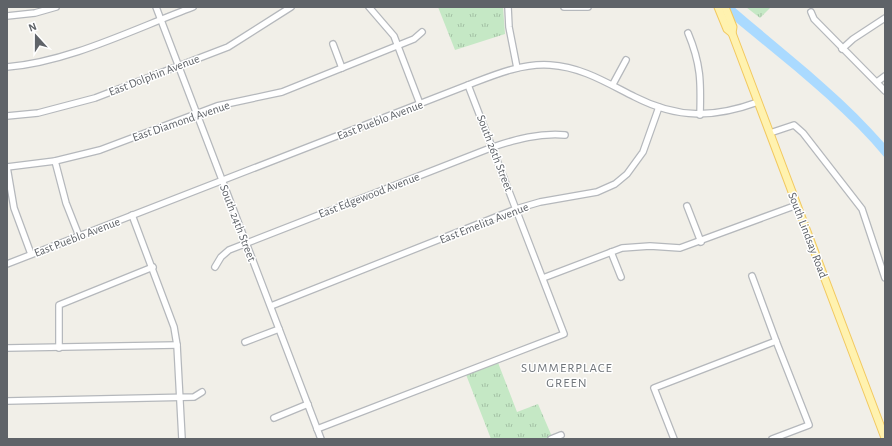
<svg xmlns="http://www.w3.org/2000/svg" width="892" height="446" viewBox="0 0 892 446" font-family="'Alegreya Sans',sans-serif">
	<defs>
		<pattern id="park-tufts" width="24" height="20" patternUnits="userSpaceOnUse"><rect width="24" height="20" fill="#c5e8c5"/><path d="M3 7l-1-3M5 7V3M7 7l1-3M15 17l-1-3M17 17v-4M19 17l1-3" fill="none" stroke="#a3c0a4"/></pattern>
	</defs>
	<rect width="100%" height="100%" fill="#f1efe8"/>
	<g fill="url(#park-tufts)">
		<polygon points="438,7 503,7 505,34 455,50"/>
		<polygon points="746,7 771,7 760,18"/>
		<polygon points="497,360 517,412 538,404 553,439 491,439 465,372"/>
	</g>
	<path fill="#aadaff" d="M718,7h16c51,44 107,86 151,137v14c-46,-56 -112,-104 -167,-151z"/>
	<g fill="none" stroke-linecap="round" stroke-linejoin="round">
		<defs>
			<g id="minor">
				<polyline points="156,7 321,439"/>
				<polyline points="369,7 394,36 420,104"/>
				<polyline points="508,7 509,27 517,68"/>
				<polyline points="564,7 588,7"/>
				<polyline points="811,12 814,19 885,91"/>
				<polyline points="7,16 35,13 56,7"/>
				<path d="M688,33c13,31 13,49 12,82"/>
				<polyline points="333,44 342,68"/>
				<polyline points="842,49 853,39 885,18"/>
				<path d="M7,67c62,-5 127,-38 186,-60"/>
				<polyline points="877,82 885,76"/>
				<polyline points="613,84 626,60"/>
				<polyline points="7,116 38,113 95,98 228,47 291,7"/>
				<polyline points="770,133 794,125 803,133 862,209 885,278"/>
				<polyline points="55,161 66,203 79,236"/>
				<polyline points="7,167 55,161 100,150 217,106 282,92 414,39 422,32"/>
				<polyline points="7,167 14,208 31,254"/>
				<polyline points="687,206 701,242"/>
				<polyline points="132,215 174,327 177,345 182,439"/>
				<polyline points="611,252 621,277"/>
				<path d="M7,264l461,-179c26,-10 54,-22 82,-20 32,2 57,18 85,32 43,22 79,21 123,5"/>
				<path d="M215,267l6,-10 8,-7 264,-103c24,-8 46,-14 72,-12"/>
				<polyline points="752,276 776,341"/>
				<polyline points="543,278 622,248 650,246 680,248 797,205"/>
				<polyline points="271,306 516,209 540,202 597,192 615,184 627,174 643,152 659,107"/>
				<polyline points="245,342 279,329"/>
				<polyline points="7,348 177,345"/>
				<polyline points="59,348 59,305 153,267"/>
				<polyline points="7,401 194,397 202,392"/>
				<polyline points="274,418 308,404"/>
				<polyline points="317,429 564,334 468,85"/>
				<polyline points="551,439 561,435"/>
				<polyline points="674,439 654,388 776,341 809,425 772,439"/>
			</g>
			<g id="major">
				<polyline points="718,7 727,29 732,33 885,438"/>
				<polyline points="725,7 733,27 732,33"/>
			</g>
		</defs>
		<use href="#minor" stroke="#b5b8bc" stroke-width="8"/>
		<use href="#major" stroke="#f2c960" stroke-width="9"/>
		<use href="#minor" stroke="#fff" stroke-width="5.5"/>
		<use href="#major" stroke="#fff2af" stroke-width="7"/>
	</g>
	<g text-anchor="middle" stroke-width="3" stroke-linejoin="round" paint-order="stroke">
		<g font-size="12" fill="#5f6368" stroke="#fff">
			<text transform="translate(154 75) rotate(-21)" y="4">East Dolphin Avenue</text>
			<text transform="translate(380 120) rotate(-21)" y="4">East Pueblo Avenue</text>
			<text transform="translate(181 121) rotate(-19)" y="4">East Diamond Avenue</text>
			<text transform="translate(495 153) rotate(69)" y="4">South 26th Street</text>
			<text transform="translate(369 195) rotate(-21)" y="4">East Edgewood Avenue</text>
			<text transform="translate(238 223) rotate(69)" y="4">South 24th Street</text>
			<text transform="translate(484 223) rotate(-21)" y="4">East Emelita Avenue</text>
			<text transform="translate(808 235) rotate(69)" y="4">South Lindsay Road</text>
			<text transform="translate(77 237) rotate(-21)" y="4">East Pueblo Avenue</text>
		</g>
		<g font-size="13" letter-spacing="1" fill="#70757a" stroke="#fff">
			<text x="567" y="372">SUMMERPLACE<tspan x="567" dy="15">GREEN</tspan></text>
		</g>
	</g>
	<rect width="892" height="446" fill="none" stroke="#5f6368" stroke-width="16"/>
	<g transform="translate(36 36) rotate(339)" stroke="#ffffff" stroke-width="3" paint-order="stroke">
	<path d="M0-3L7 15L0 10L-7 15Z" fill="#5f6368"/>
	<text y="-6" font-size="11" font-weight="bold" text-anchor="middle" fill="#5f6368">N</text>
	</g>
</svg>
